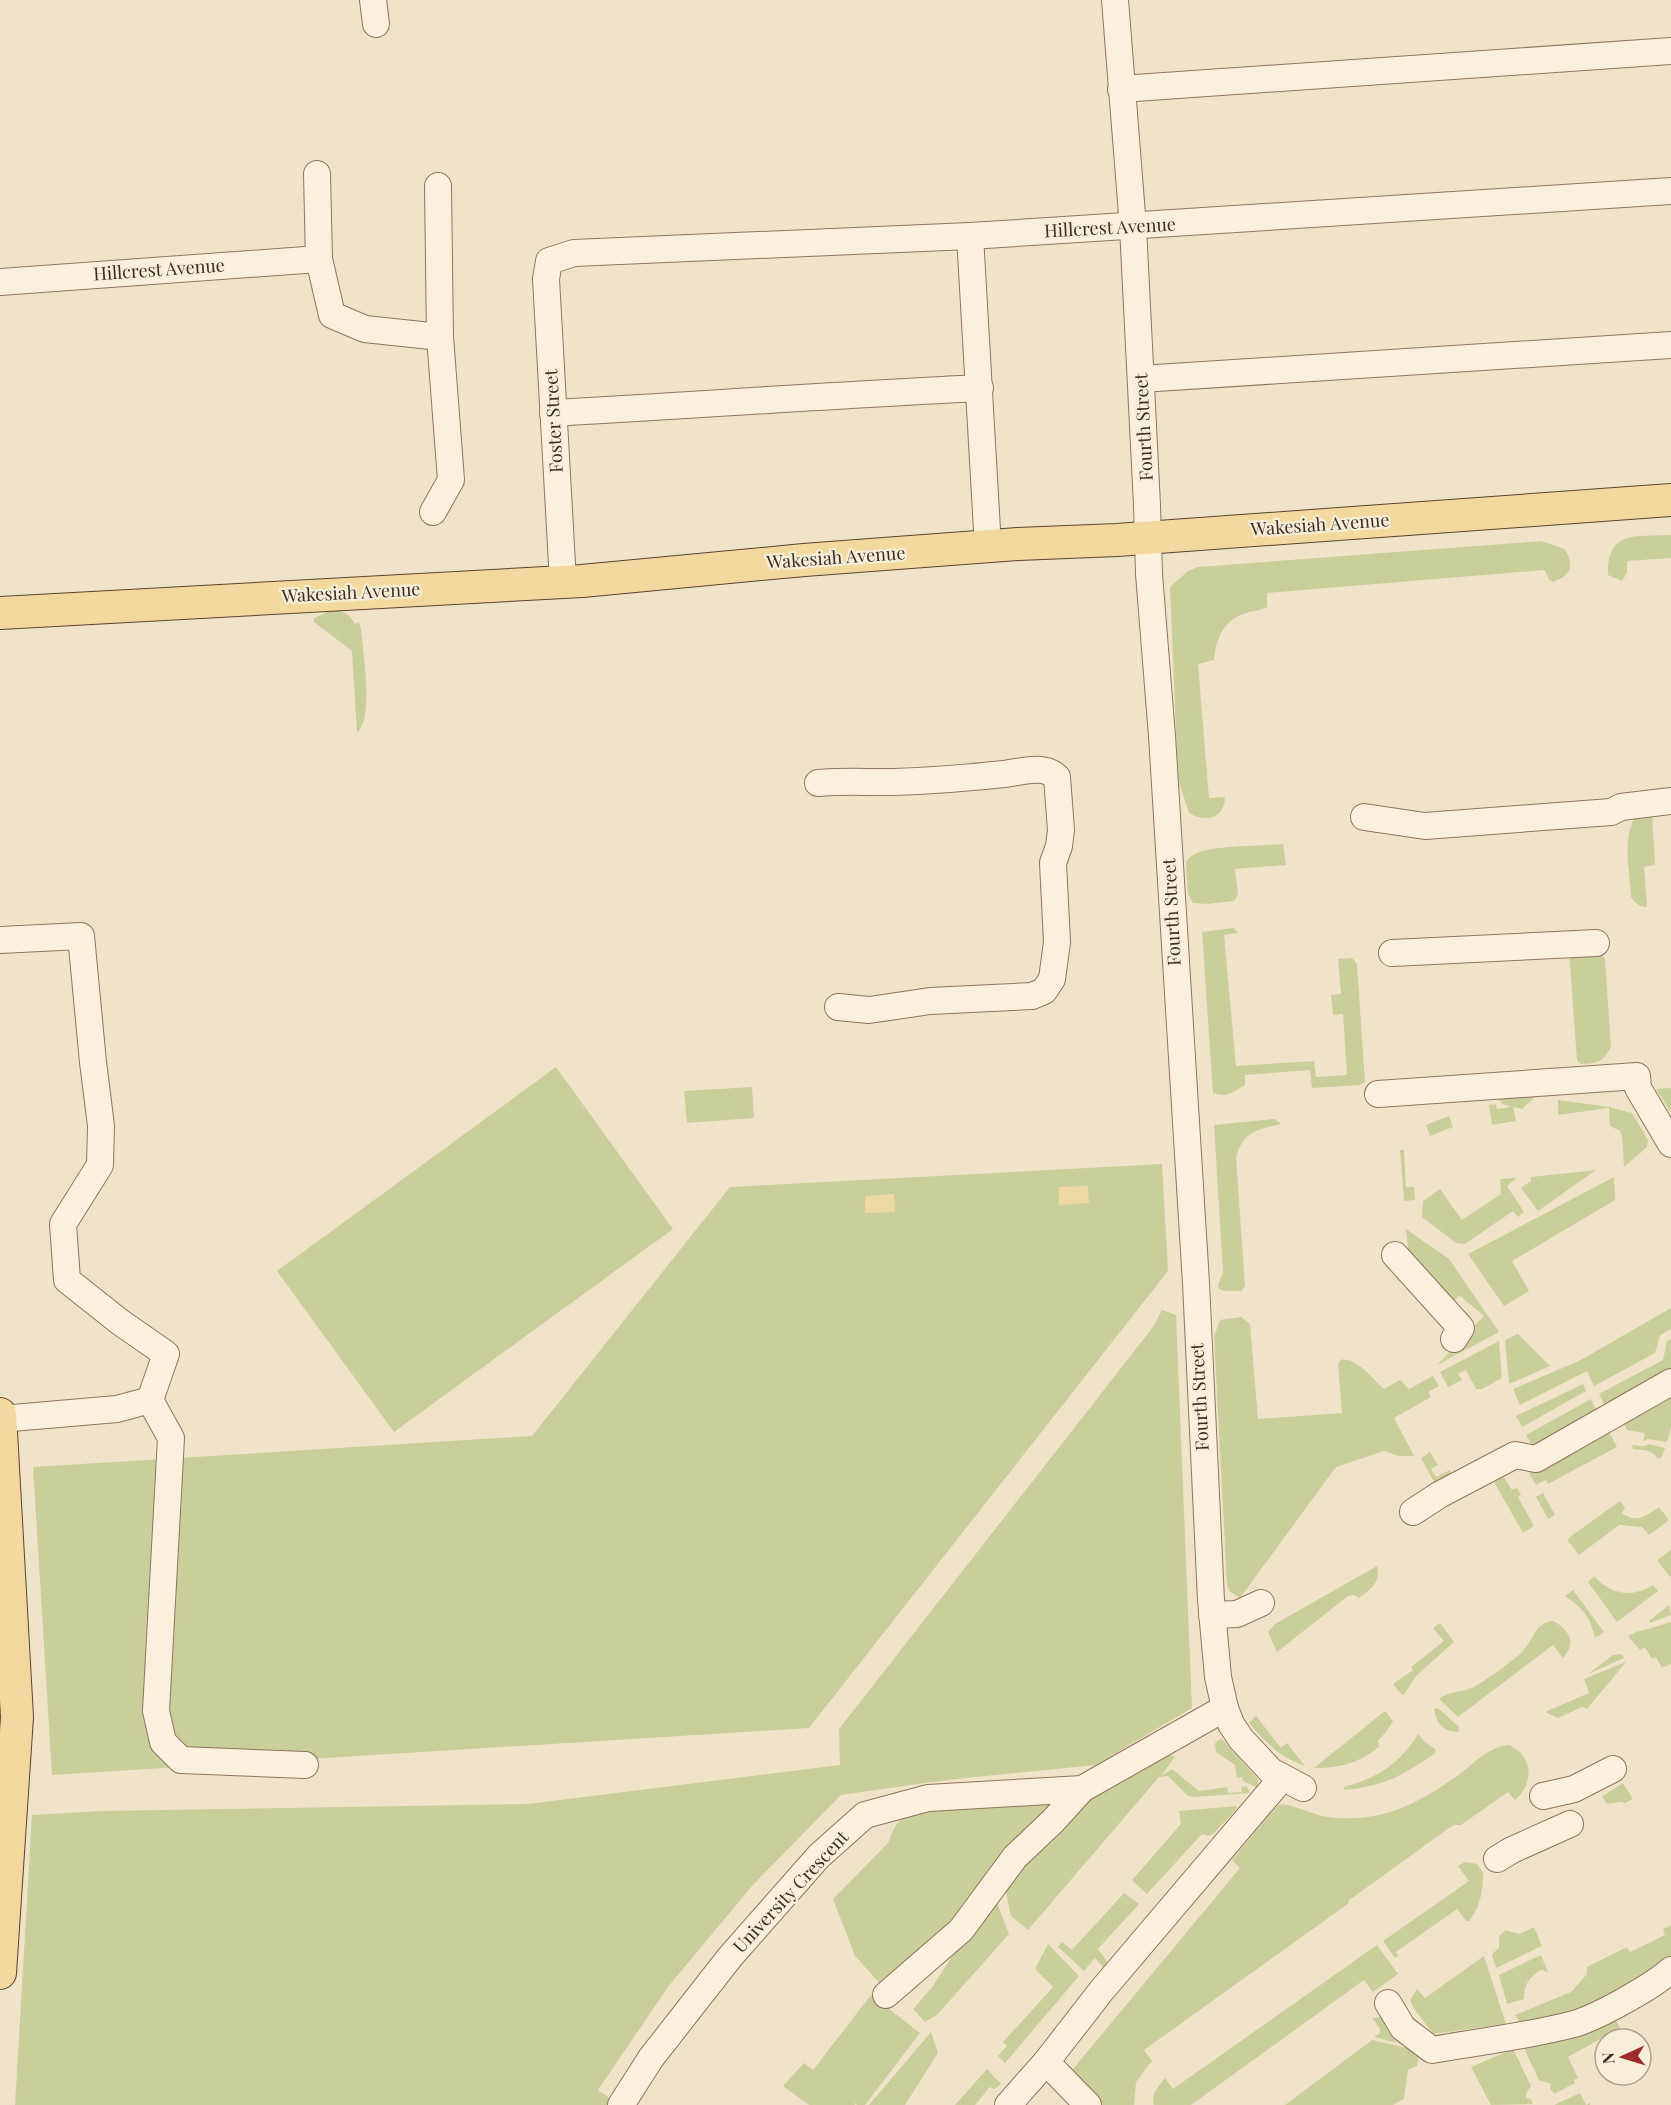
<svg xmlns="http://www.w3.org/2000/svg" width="1671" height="2105" viewBox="0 0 1671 2105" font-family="'Playfair Display',serif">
	<rect width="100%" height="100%" fill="#f0e4c8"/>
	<g fill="#c9cf9b">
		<path d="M1671,535v23l-44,3v12l-5,8 -14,-6c-1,-46 28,-38 63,-40z"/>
		<path d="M1541,541l24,8c9,17 7,26 -12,33l-4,-2 -4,-10 -278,23v14c-8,4 -16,4 -24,7 -21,8 -27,26 -29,46l-16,4 11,134 15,-1 1,2c-2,21 -21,23 -36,14l-11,-34 -8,-192 18,-16 10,-4z"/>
		<path d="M332,610c10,-1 19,5 23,14l4,-2 2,7c2,22 13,90 -4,104l-5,-82 -38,-29v-4z"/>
		<path d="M1652,812l3,53 -11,2 3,40c-8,0 -12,-5 -16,-10 -1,-27 -10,-60 6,-83z"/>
		<path d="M1283,844l3,21 -51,4 3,26 -4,6 -27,3 -14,-1 -5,-9 -2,-32c1,-2 5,-6 7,-7 15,-10 71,-9 90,-11z"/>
		<path d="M1234,928l4,5 -14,2 12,131 78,-5 2,16 31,-2 -4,-61 -10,1 -2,-20 10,-1 -3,-35 14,-1 5,6 8,118 -5,3 -48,3 -2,-18 -65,5v10c-11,7 -19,13 -32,8l-11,-161z"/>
		<path d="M1599,949l6,10 6,88c-9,16 -13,16 -30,17l-4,-4 -8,-109z"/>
		<polygon points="556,1067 673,1229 394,1432 277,1271"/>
		<polygon points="752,1087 754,1118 687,1123 684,1091"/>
		<polygon points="1671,1088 1671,1113 1656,1089"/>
		<polygon points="1539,1093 1522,1109 1513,1107 1516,1121 1492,1125 1489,1105 1496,1104 1497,1109 1511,1107 1502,1104 1497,1096"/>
		<polygon points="1558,1100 1609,1107 1632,1113 1648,1140 1647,1147 1624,1167 1622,1136 1620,1131 1610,1126 1609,1108 1558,1115"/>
		<polygon points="1449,1116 1453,1127 1430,1136 1426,1125"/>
		<path d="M1275,1119l6,5c-24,6 -37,6 -45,33l9,129 -4,5h-16l-6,-2 -1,-4 5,-13 -9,-147z"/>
		<polygon points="1400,1150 1404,1150 1406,1187 1414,1187 1415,1200 1404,1201"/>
		<polygon points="1162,1164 1168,1271 809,1728 52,1775 33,1467 532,1436 730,1187"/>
		<polygon points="1596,1170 1538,1211 1521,1188 1531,1181 1531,1177"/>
		<polygon points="1614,1177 1615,1200 1512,1261 1529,1291 1504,1306 1468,1254"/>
		<polygon points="1517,1178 1507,1186 1524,1212 1518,1217 1513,1211 1465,1244 1456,1243 1422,1217 1423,1201 1440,1189 1462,1220 1501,1194 1500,1179"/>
		<polygon points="1406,1229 1449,1259 1499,1332 1437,1365 1484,1316 1459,1295 1454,1302 1409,1258"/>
		<polygon points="1671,1308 1671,1329 1660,1335 1655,1353 1594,1386 1587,1371 1520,1405 1513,1389 1579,1361"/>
		<polygon points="1162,1310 1176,1315 1192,1708 1096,1765 946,1780 841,1795 752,1886 668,1987 598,2090 610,2098 607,2105 15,2105 32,1815 100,1811 528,1804 840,1765 839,1729 1153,1327"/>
		<path d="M1241,1317l9,7 8,95 84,-6 -4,-49 2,-4c16,-4 33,20 44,29l16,-9 9,9 24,-13 6,10 -11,6 3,5 -37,21 20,38h-15l-15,-5 -48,16 -96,131 -11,-7 -2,-7 -13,-248 6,-16z"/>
		<polygon points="1518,1334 1550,1366 1509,1384 1505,1340"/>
		<polygon points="1671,1339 1671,1373 1606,1408 1599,1394 1663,1360 1667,1341"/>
		<polygon points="1499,1341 1502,1378 1482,1389 1476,1389 1466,1370 1458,1374 1462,1380 1448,1387 1440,1372"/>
		<polygon points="1583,1384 1586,1391 1522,1427 1516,1416"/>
		<polygon points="1671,1394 1671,1426 1667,1442 1648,1439 1643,1441 1645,1433 1627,1430 1623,1421"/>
		<polygon points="1591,1399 1598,1413 1534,1449 1526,1435"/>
		<polygon points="1607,1429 1617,1447 1548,1484 1546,1480 1536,1485 1529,1473"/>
		<path d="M1649,1444l16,4 -3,9 -4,2c-7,-11 -15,-8 -25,-10l-1,-4 12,1z"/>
		<polygon points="1430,1452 1438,1465 1431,1469 1436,1477 1450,1470 1452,1473 1434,1482 1421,1458"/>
		<polygon points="1504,1477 1512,1490 1517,1488 1521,1495 1518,1497 1534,1526 1523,1533 1494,1482"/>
		<polygon points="1543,1493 1555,1515 1548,1519 1536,1497"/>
		<path d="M1620,1501l5,7 -3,5c14,11 24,3 37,-6l10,13 -20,15 -7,-8 -23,-2 -40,30 -11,-14 2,-4z"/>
		<polygon points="1671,1550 1671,1576 1670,1577 1657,1560"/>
		<path d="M1377,1566c4,17 -6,23 -18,32l-5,-3 -6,1 -71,56 -9,-20 7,-8z"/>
		<path d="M1594,1576c17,19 38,22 59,9l5,6 -41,31 -29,-40z"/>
		<path d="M1573,1590l31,42 -9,6c-5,-21 -12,-30 -30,-42z"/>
		<polygon points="1669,1605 1671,1615 1650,1623 1649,1621"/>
		<path d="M1553,1621c16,8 24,22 10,37l-10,-13 -95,72 -19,-18c10,-8 19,-6 30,-10 10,-3 45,-29 53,-37 12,-12 12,-29 31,-31z"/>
		<path d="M1671,1622v42l-9,4 -6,-11 -4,2 -7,-12 -5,3 -12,-14c9,-6 30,-9 43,-14z"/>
		<polygon points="1440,1623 1454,1642 1416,1676 1403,1696 1393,1684 1413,1670 1411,1667 1444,1641 1433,1628"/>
		<polygon points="1622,1654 1624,1658 1588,1674 1613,1655"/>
		<polygon points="1626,1662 1587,1709 1582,1707 1558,1718 1545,1712 1589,1693 1584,1679"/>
		<path d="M1438,1708l21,19 -1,5c-15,0 -22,-9 -24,-23z"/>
		<path d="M1385,1711l8,10 -7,11 -8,9 1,6c-20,16 -39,21 -65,21z"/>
		<path d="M1256,1716l25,32 6,-5 18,23c-24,-8 -40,-24 -56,-43z"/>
		<path d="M1418,1734l6,7 12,9 -1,3c-33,23 -50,33 -91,37v-3c33,-9 56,-23 74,-53z"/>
		<polygon points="1221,1738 1258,1779 1258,1788 1243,1781 1242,1777 1237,1778 1235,1765 1216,1752 1215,1743"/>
		<path d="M1509,1745c25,11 25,39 6,55l-7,-8 -47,33h-6l-6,3 -101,73 1,2 -205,147 8,11 -16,21 -2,23h-44l-22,-30 172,-207 -8,-8 46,-55c8,-3 33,8 44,11 22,4 46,3 68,-4 22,-7 43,-19 61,-32 20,-12 34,-33 58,-35z"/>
		<polygon points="1163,1752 1175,1757 1161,1776 1172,1769 1199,1791 1227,1787 1228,1793 1241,1792 1242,1786 1247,1787 1250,1793 1193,1797 1188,1796 1168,1776 1159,1777 1028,1930 1011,1916 1005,1888 1038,1841 1104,1788"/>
		<polygon points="1623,1783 1633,1799 1625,1803 1620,1802 1607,1804 1602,1796"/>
		<polygon points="1047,1802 1049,1807 949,1930 882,1986 855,1956 833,1899 888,1843 895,1826 908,1811"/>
		<polygon points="1237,1806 1236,1810 1213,1834 1208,1836 1202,1834 1147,1894 1132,1880 1181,1824 1179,1811"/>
		<path d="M1465,1862l12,2 6,8c0,17 -2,34 -14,49h-3l-9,-12 -61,43 3,4 -4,2 -12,-17 86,-60 -11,-15z"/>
		<polygon points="993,1892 1009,1934 937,2015 925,2022 913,2009 933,1986"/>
		<polygon points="1124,1893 1139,1904 1098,1949 1107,1961 1106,1967 1104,1968 1095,1958 1084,1971 1058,1947 1062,1942 1072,1950"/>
		<polygon points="1671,1925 1671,1956 1662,1967 1598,2005 1522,2026 1515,2015 1571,1992 1587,1974 1587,1967 1627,1947 1630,1952 1665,1935 1663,1929"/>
		<polygon points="1534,1927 1542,1946 1496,1968 1492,1954 1499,1948 1499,1936 1506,1930 1519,1934"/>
		<polygon points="1048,1944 1079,1976 1005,2063 998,2056 1007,2046 1003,2042 1053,1987 1035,1969"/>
		<path d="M1377,1945l21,29 -25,18 -9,-12 -173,125h-37c-3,-11 4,-18 11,-27l8,11z"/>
		<path d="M1541,1955l7,17 -7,-2c-12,7 -17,15 -17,29l-17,5 -8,-29z"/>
		<polygon points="1484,1956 1506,2024 1433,2034 1413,2007 1410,2000 1417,1989 1425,1998"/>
		<polygon points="871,1995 920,2033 865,2105 857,2105 854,2102 855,2105 809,2105 783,2086 804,2063 813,2070"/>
		<polygon points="1383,2017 1389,2033 1397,2043 1374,2037 1380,2033 1380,2029 1372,2018"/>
		<polygon points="1606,2019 1617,2022 1620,2028 1568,2057 1578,2078 1574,2080 1575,2083 1554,2094 1550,2088 1551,2084 1539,2080 1524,2048"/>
		<polygon points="931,2032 938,2053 905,2105 869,2105"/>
		<polygon points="1372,2040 1420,2051 1417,2066 1408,2070 1404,2099 1393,2105 1285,2105"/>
		<polygon points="1513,2049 1531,2086 1527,2092 1526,2098 1531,2099 1533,2104 1491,2105 1471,2067"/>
		<polygon points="987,2069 1001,2084 994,2089 990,2087 975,2105 955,2105"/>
		<polygon points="1580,2093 1586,2105 1590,2103 1590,2105 1554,2105"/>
	</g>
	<g fill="#ecd9a5">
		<polygon points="1088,1186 1089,1203 1059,1205 1059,1187"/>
		<polygon points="894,1194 895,1212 865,1213 865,1196"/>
	</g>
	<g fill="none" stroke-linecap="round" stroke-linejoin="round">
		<defs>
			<g id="minor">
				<polyline points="373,0 376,24"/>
				<polyline points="1115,0 1133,227 1147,505 1149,574 1162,736 1196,1283 1211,1600 1218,1677 1225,1708 1231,1724 1241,1739 1271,1771 1303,1788"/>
				<polyline points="1121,89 1671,51"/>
				<polyline points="317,174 319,259 332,315 365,329 440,337"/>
				<polyline points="970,236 988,547"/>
				<polyline points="0,282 319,259"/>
				<polyline points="1141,379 1671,345"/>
				<path d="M553,413c142,-8 284,-18 427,-25"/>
				<polyline points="433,512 451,480 440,337 438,186"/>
				<polyline points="563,582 546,279 549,261 574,253 970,236 1671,191"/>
				<path d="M818,783c22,-2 44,-1 65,-1 40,0 81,-4 121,-8 18,-2 39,-10 53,3l4,53 -2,16 -6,17 4,79 -2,15 -3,22 -8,12 -12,5 -102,5 -61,9 -31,-3"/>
				<polyline points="1364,817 1425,826 1611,812 1621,807 1671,801"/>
				<polyline points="0,940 81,936 93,1062 101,1126 100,1165 63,1224 67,1280 120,1322 166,1354 150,1400 171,1438 156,1711 163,1742 181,1760 305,1765"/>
				<polyline points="1392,953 1596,943"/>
				<polyline points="1378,1094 1637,1076 1638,1088 1671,1144"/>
				<polyline points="1395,1255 1461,1328 1454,1339"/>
				<polyline points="0,1419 117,1409 150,1400"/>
				<polyline points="1413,1512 1439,1495 1515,1455 1536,1459 1671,1382"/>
				<polyline points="1212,1615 1237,1614 1261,1603"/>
				<polyline points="1543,1796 1574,1789 1613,1769"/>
				<polyline points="1497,1859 1512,1850 1570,1824"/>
				<polyline points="886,1995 961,1930 1015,1857 1053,1821 1082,1789"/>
				<path d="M1388,2003l15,25 29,22c47,-8 96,-14 142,-26 24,-7 78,-37 97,-54"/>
				<polyline points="1046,2062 1088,2105"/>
				<polyline points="621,2105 651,2058 730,1957 819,1856 865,1815 928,1798 1082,1789 1225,1708"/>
				<polyline points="1008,2105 1046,2062 1102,1990 1282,1778"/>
			</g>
			<g id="major">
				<polyline points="0,613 582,581 804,560 1018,544 1117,540 1671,500"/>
				<polyline points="0,1414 17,1717 0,1973"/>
			</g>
		</defs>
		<use href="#minor" stroke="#8d765c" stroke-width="28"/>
		<use href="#major" stroke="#5b4430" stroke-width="34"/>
		<use href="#minor" stroke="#faf1dc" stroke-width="26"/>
		<use href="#major" stroke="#f3d9a0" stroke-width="32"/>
	</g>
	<g text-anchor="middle" stroke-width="4.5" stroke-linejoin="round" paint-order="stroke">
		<g font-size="18" fill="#3d2e20" stroke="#f7eed8">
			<text transform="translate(1110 228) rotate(-3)" y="6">Hillcrest Avenue</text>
			<text transform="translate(159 270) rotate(-4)" y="6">Hillcrest Avenue</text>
			<text transform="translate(554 421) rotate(-93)" y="6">Foster Street</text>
			<text transform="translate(1144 427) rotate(-93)" y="6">Fourth Street</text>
			<text transform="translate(1320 525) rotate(-4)" y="6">Wakesiah Avenue</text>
			<text transform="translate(836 558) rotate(-4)" y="6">Wakesiah Avenue</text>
			<text transform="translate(351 593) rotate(-3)" y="6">Wakesiah Avenue</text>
			<text transform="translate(1172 912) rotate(-93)" y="6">Fourth Street</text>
			<text transform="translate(1200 1397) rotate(-93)" y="6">Fourth Street</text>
			<text transform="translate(791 1892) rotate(-47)" y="6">University Crescent</text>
		</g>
	</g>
	<g transform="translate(1623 2057) rotate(266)"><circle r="28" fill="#f7eed8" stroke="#ada18e" stroke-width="1.5"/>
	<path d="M0-4.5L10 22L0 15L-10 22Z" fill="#9e2a2b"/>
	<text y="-9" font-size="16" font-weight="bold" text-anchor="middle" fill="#3d2e20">N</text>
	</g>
</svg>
